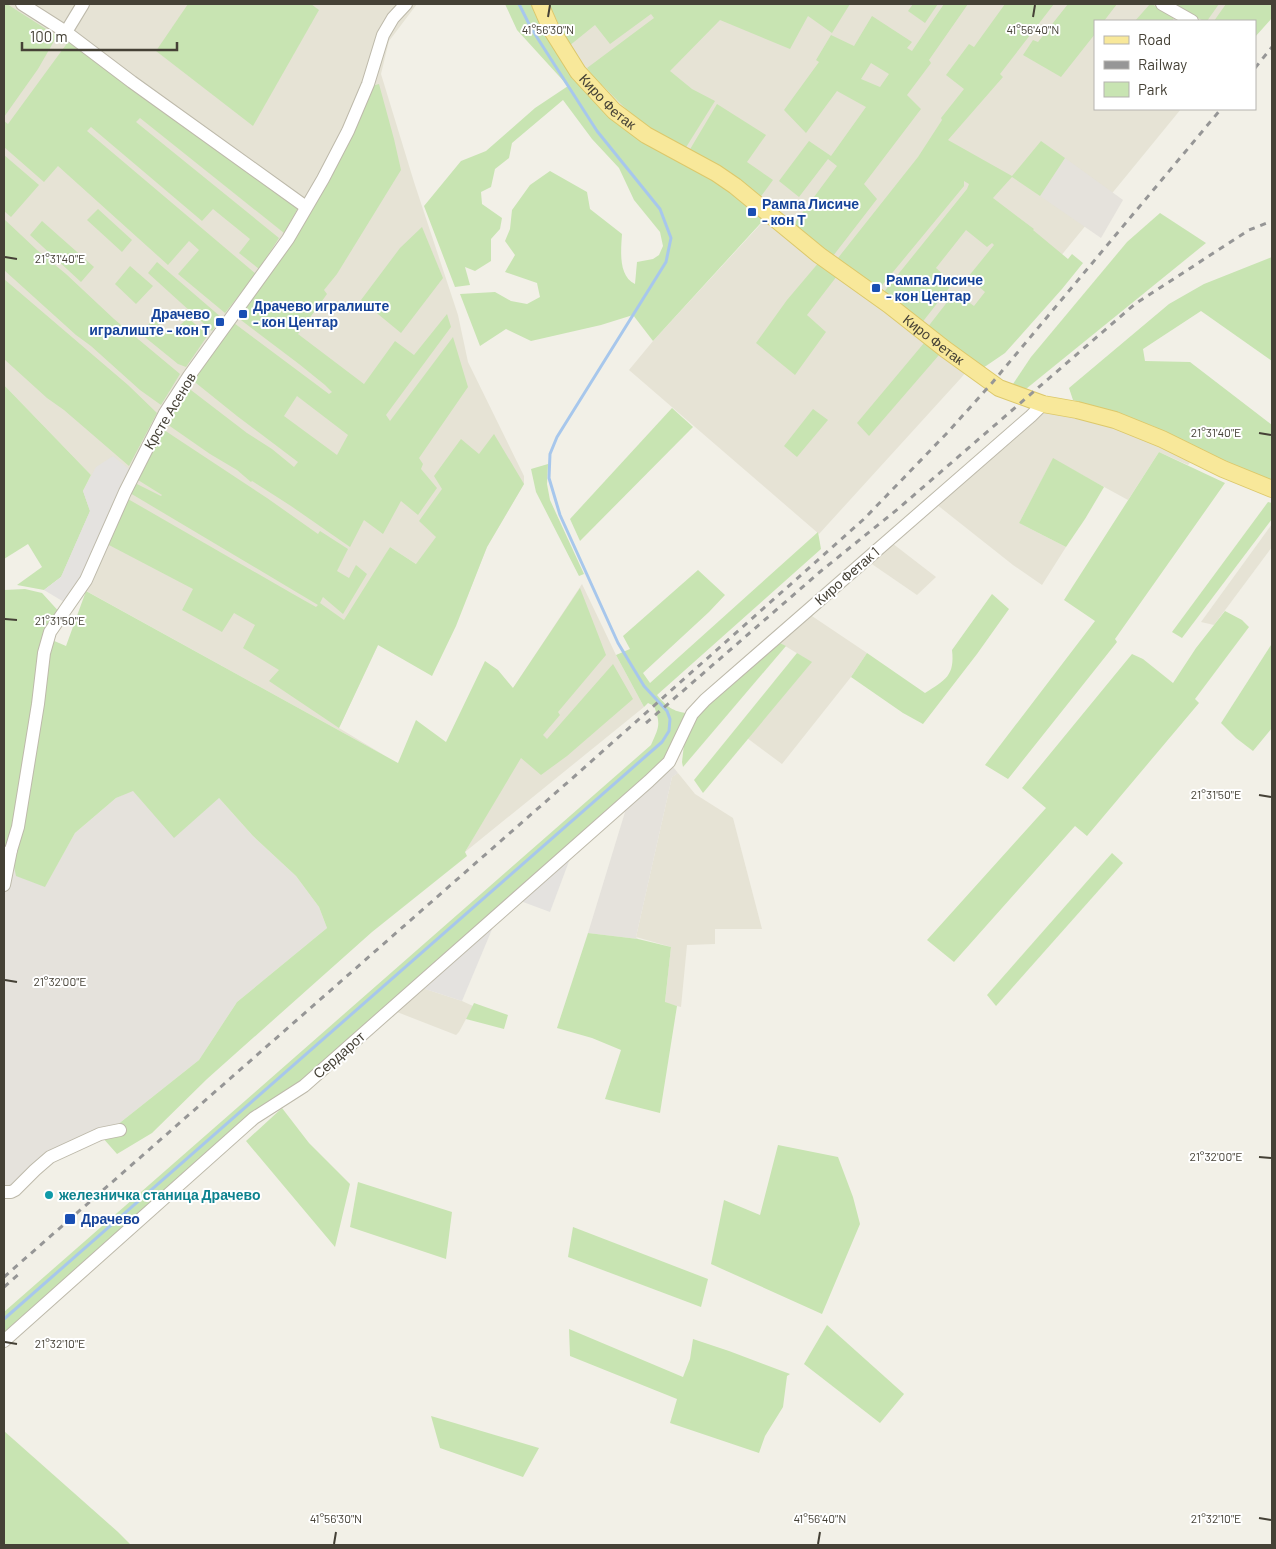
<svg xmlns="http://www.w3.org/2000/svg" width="1276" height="1549" viewBox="0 0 1276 1549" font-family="Barlow,sans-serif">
	<rect width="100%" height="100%" fill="#f2f0e7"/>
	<g fill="#e6e3d5">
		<polygon points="4,4 417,4 389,41 381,74 414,182 458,315 468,362 524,476 524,484 487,547 467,597 390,547 350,621 380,641 339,728 387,757 61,577 83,491 91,475 4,385"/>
		<polygon points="540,4 1265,4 1252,21 1095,21 1095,109 1181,109 961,378 819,534 629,370 653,341 769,215 646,135 578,72"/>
		<polygon points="1059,407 1196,456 1188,465 1159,452 1128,500 1053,459 1019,523 1066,547 1042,585 1013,565 936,504 1048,408"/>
		<polygon points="1272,524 1272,547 1214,625 1201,622"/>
		<polygon points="888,540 936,577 917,595 866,560"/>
		<polygon points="582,584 616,655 644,707 465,852 518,761 513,688"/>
		<polygon points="806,612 867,653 851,677 782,764 747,738 811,662 774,639"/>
		<polygon points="678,773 695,794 733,818 762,929 715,929 715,944 687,945 681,1007 665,1003 671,947 636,937 672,777"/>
		<polygon points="416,986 462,1001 473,1006 459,1032 456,1035 397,1012 393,1017 385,1015"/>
	</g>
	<g fill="#e5e2dc">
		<polygon points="1065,158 1123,200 1101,238 1040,196"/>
		<polygon points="669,762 678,773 672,777 636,937 638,939 588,933 629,799"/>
		<polygon points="133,790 219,798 253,836 296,876 319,907 327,928 237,1002 199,1060 102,1137 86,1141 4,1192 4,885 11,850 45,886 75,833 116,798"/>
	</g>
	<g fill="#c8e4b2" fill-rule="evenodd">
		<polygon points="4,4 7,4 57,36 38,69 4,117"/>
		<polygon points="188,4 311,4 319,10 253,126 156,51"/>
		<path d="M505,4h30l79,107 155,103 -116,127 -20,-26 -32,10 -70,16 -25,-12 -26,17 -20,-52 35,-2 16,9 16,3 13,-7 -3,-14 -32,-11 10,-17 -10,-14 5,-12 2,-19 18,-25 20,-14 37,21 3,17 32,25c-1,16 -4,42 13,50l2,-22 16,-3 6,-4 4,-9 -3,-14 -26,-32 -15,-32 -27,-29 -29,-39 -51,43 -3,15 -14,11 -4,18 -10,5 1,12 20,14 -2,11 -9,10v22l-16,10 -10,-4 5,18 -15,2 -31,-81 37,-45 25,-10 49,-43 33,-22 -51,-56z"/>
		<polygon points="549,4 850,4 832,33 808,16 790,49 720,20 670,71 692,89 715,101 685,149 657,136 634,117 602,85 600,86 587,68 654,18 651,14 610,44 595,25 569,46"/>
		<polygon points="913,4 938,4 925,23 908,11"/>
		<path d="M944,4h24l-39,56 2,3 -24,32 14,14 -57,75 13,15 -44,57 -39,-32 43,-58 -9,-7 -29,38 -20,-16 30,-40 22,15 35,-49 -29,-16 -31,42 -22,-23 35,-48 -3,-2 15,-25 23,11 18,-30 40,26 -5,6 5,3zM871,63l18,11 -9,13 -19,-8z"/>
		<polygon points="1005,4 1054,4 1000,74 1003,77 948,140 1012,176 1041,141 1065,158 1040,196 1012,177 993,198 1034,229 1033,230 1068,259 1072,254 1083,263 1062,289 1005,353 983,368 927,328 955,292 974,306 985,292 968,277 994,245 992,243 987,247 966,230 936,268 953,283 921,324 883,293 967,189 969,184 964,181 964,186 879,289 850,270 838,258 918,157 942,120 941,118 964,89 946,75 969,44 974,47"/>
		<polygon points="1068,4 1117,4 1104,21 1095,21 1095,34 1061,77 1023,55 1033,40 1038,42"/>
		<polygon points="1150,4 1152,4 1174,18 1172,21 1135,21"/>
		<polygon points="1169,4 1219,4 1207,21 1204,21"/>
		<polygon points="1226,4 1272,4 1272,18 1255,37 1255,21 1214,21"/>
		<polygon points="68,42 298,208 284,233 140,118 136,122 279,238 259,269 239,253 250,239 213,209 202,221 91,127 87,131 256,274 225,313 178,274 199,250 189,241 168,265 58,166 44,182 4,147 4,121 8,124"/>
		<path d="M379,84l15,55 7,31 -64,104 -13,16 3,4 -29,40 66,50 31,-43 19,14 33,-41 4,13 -65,88 4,6 63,-84 15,50 -49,71 4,6 -2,5 16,19 -19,27 -17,-14 -18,33 -19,-14 -14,27 -59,-41 -39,-25 -1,1 -14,-12 -27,-16 -46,-32 23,-35 60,46 25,16 22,18 4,-5 -61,-46 -46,-37 43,-56 95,71 3,-2 -7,-7 -26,-21 -62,-47 135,-231zM297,396l51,39 -11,20 -53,-39z"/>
		<polygon points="717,104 766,135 747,162 773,180 759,199 689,151"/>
		<polygon points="4,155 39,185 11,217 4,211"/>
		<polygon points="98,209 132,240 122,252 87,220"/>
		<polygon points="1160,213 1206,243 1021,393 1011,387 1031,357 1127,242"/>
		<polygon points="4,219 37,250 66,274 114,319 180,374 161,405 140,390 91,346 76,335 4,270"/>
		<polygon points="42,221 94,267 81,282 30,235"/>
		<polygon points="422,227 443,278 401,333 361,300 400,248"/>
		<polygon points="1272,257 1272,361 1201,311 1143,349 1145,361 1190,362 1272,425 1272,482 1210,455 1153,426 1073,400 1069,388 1169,304 1204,284"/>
		<polygon points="820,261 837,276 807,315 826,332 795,375 756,343 787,300"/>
		<polygon points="157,262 222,318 212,331 148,273"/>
		<polygon points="130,266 153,286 136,304 115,284"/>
		<polygon points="4,279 128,385 157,413 129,466 64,410 47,398 4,359"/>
		<polygon points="188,318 208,335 186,367 178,364 141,334 153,319 170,334"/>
		<polygon points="924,343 939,355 869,436 857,423"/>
		<polygon points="4,385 91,475 83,491 90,511 61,577 44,590 17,585 42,567 28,544 4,559"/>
		<polygon points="672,408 693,427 580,541 570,519"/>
		<polygon points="813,409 828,420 797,457 784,446"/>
		<polygon points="161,428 267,498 318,534 320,531 348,549 337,571 349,578 356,565 367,574 343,614 323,597 320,603 344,620 390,547 416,564 436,537 419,521 442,489 434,476 461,439 479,454 494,434 524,484 487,547 456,626 432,676 378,645 339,728 269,681 279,670 243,648 255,625 234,613 222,632 182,610 193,589 107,544 128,499 293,594 316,607 318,605 130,493 135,483 161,496 162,495 138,480"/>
		<polygon points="1159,452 1225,483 1115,639 1117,642 1008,779 985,765 1095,621 1064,600"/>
		<polygon points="1053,458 1104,487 1085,519 1066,547 1019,523"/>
		<polygon points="548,464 547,484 550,500 584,574 579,576 536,492 531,469"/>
		<polygon points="1268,502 1272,503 1272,519 1182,638 1172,632"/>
		<path d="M818,532l3,17 -164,146c13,15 16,16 35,19l-23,48 -365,324 -50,32 -250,222v-28l647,-567c8,-18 10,-20 3,-39l-6,-3 -4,4 -28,-52 14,-6 -7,-13 75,-66 27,25 -16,17 -66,61 7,10z"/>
		<polygon points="580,588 606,655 558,712 560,715 543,735 547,739 613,664 633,699 567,756 541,775 521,758 465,852 467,856 372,932 207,1079 152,1133 117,1154 102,1137 199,1060 237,1002 327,928 319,907 296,876 253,836 219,798 174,838 133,791 116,798 75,833 45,887 16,876 12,857 52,640 66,646 86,591 398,763 416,720 446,742 485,661 498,670 513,688"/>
		<polygon points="25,589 42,593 62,615 50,632 18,827 4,856 4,590"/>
		<path d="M992,594l17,15 -32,45 -54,70 -20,-11 -52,-36 16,-24 58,40c20,-13 30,-17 27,-43z"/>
		<polygon points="1225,611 1242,620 1249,627 1195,699 1199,703 1087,836 1075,826 954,962 927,940 1046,808 1022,788 1132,654 1143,659 1173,683 1196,648"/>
		<polygon points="778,642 786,646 683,767 682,762 684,744 698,710"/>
		<polygon points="1271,645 1272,728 1253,751 1236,738 1221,723"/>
		<polygon points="797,653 812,662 703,793 694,780"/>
		<polygon points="1112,853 1123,863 996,1006 987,995"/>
		<polygon points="588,933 638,939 671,947 665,1002 677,1006 660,1113 605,1099 621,1050 592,1038 557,1028"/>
		<polygon points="474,1003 508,1015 504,1029 466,1019"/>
		<polygon points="282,1108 309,1143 350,1184 335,1247 246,1141"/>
		<polygon points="778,1145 838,1157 853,1197 860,1224 822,1314 711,1264 724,1200 760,1215"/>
		<polygon points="358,1182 452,1212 446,1259 350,1227"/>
		<polygon points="573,1227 708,1279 701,1307 568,1257"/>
		<polygon points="827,1325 904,1394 880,1423 804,1364"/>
		<polygon points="569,1329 683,1377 690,1359 693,1339 729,1351 790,1374 787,1376 783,1407 765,1436 759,1453 670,1423 677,1399 570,1356"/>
		<polygon points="431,1416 539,1448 523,1477 440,1448"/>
		<polygon points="4,1431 118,1532 131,1545 4,1545"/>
	</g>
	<g fill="#e4e2df">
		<polygon points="113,456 134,473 69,605 44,590 61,577 90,511 83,491 96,467"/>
		<polygon points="574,848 550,912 515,899"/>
		<polygon points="498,915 462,1001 416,986"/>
	</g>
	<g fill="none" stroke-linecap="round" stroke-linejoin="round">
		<polyline stroke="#a7c7ec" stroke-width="3" points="4,1319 662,742 669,731 670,719 667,711 644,686 618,643 560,515 549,478 550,454 557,437 666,262 671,238 660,209 597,131 531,28 519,4"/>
		<defs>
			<g id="minor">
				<polyline points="22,4 66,32 132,82 306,207"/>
				<polyline points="1162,4 1192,21"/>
				<polyline points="66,32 83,4"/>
				<polyline points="11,850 18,827 38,704 44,653 50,632 86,580 125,492 165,413 189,376 288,239 323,179 348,131 368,84 383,35 393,18 406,4"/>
				<polyline points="4,856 11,850 4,885"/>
				<polyline points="4,1192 11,1192 15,1190 35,1170 50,1157 100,1134 120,1130"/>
				<polyline points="4,1341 254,1118 304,1086 649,781 669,762 692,714 705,700 1031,416 1043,404"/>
			</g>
			<g id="major">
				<path id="s1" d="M540,4l11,25 27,43 36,39 32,24 70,38 19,13 84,69 70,50 56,44 54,39 44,16 34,6 38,10 47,19 61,30 49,20"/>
			</g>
		</defs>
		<use href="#minor" stroke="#bdb9aa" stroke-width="14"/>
		<use href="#major" stroke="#dcc86b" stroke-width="18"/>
		<use href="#minor" stroke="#fff" stroke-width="12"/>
		<use href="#major" stroke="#f8e89a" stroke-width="16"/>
		<g stroke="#969696" stroke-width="3" stroke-dasharray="6 6" stroke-linecap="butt">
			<polyline points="1255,68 1272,47"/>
			<polyline points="646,723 821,571 899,508 1135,304 1249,230 1272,221"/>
			<polyline points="4,1277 576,775 864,519 948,432 992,383 1221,109"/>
			<polyline points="4,1287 19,1274"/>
		</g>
	</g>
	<path fill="none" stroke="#454136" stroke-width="2" d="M548,17l2,-12M1033,17l2,-12M5,257l12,2M1259,433l12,2M5,619l12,1M1259,795l12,2M5,980l12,2M1259,1157l12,1M5,1342l12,2M1259,1518l12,2M334,1544l2,-12M818,1544l2,-12"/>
	<g fill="#1a4fb4" stroke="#fff" stroke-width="2">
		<rect x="747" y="207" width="10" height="10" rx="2.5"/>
		<rect x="871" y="283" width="10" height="10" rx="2.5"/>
		<rect x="238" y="309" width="10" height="10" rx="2.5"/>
		<rect x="215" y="317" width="10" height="10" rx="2.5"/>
		<rect x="64" y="1213" width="12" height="12" rx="2.5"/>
	</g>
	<circle fill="#0f9aa8" stroke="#fff" stroke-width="2" cx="49" cy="1195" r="5"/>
	<g text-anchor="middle" stroke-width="4" stroke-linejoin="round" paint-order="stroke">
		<g font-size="14" fill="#454136" stroke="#fff">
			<text dy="5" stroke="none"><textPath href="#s1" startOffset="120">Киро Фетак</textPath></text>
			<text dy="5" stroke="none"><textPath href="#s1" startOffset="525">Киро Фетак</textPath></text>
			<text transform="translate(170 411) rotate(-59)" y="5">Крсте Асенов</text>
			<text transform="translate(847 576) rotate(-41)" y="5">Киро Фетак 1</text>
			<text transform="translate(339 1055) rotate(-41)" y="5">Сердарот</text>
		</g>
		<g font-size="14" font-weight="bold" fill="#164399" stroke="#fff" text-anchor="start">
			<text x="762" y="209">Рампа Лисиче<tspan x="762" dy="16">- кон Т</tspan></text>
			<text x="886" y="285">Рампа Лисиче<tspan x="886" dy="16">- кон Центар</tspan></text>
			<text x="253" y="311">Драчево игралиште<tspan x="253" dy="16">- кон Центар</tspan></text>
			<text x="210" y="319" text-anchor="end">Драчево<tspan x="210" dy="16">игралиште - кон T</tspan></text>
			<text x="81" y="1224">Драчево</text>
		</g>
		<g font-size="14" font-weight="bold" fill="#0d838f" stroke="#fff" text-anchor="start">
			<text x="59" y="1200">железничка станица Драчево</text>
		</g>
	</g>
	<g font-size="12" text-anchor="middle" fill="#454136" stroke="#fff" stroke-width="4" stroke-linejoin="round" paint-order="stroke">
		<text x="548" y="34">41°56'30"N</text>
		<text x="1033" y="34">41°56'40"N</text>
		<text x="60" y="263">21°31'40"E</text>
		<text x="1216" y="437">21°31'40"E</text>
		<text x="60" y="625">21°31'50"E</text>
		<text x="1216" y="799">21°31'50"E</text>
		<text x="60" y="986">21°32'00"E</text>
		<text x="1216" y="1161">21°32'00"E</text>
		<text x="60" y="1348">21°32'10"E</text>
		<text x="1216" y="1523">21°32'10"E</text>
		<text x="336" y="1523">41°56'30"N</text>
		<text x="820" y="1523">41°56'40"N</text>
	</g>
	<rect width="1276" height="1549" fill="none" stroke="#454136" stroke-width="10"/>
	<rect x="1094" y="20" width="162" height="90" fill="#ffffff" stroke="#b5b3af"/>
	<rect x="1104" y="36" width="25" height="8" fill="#f8e89a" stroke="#b5b3af"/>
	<text x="1138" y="45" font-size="15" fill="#454136">Road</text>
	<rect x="1104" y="61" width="25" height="8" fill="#969696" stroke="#b5b3af"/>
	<text x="1138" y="70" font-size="15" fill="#454136">Railway</text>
	<rect x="1104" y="82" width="25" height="15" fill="#c8e4b2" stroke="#b5b3af"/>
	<text x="1138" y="95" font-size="15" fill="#454136">Park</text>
	<path d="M22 42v8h155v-8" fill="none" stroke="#454136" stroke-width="2.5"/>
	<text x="30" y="42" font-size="15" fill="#454136" stroke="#ffffff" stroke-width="4" paint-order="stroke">100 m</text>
</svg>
